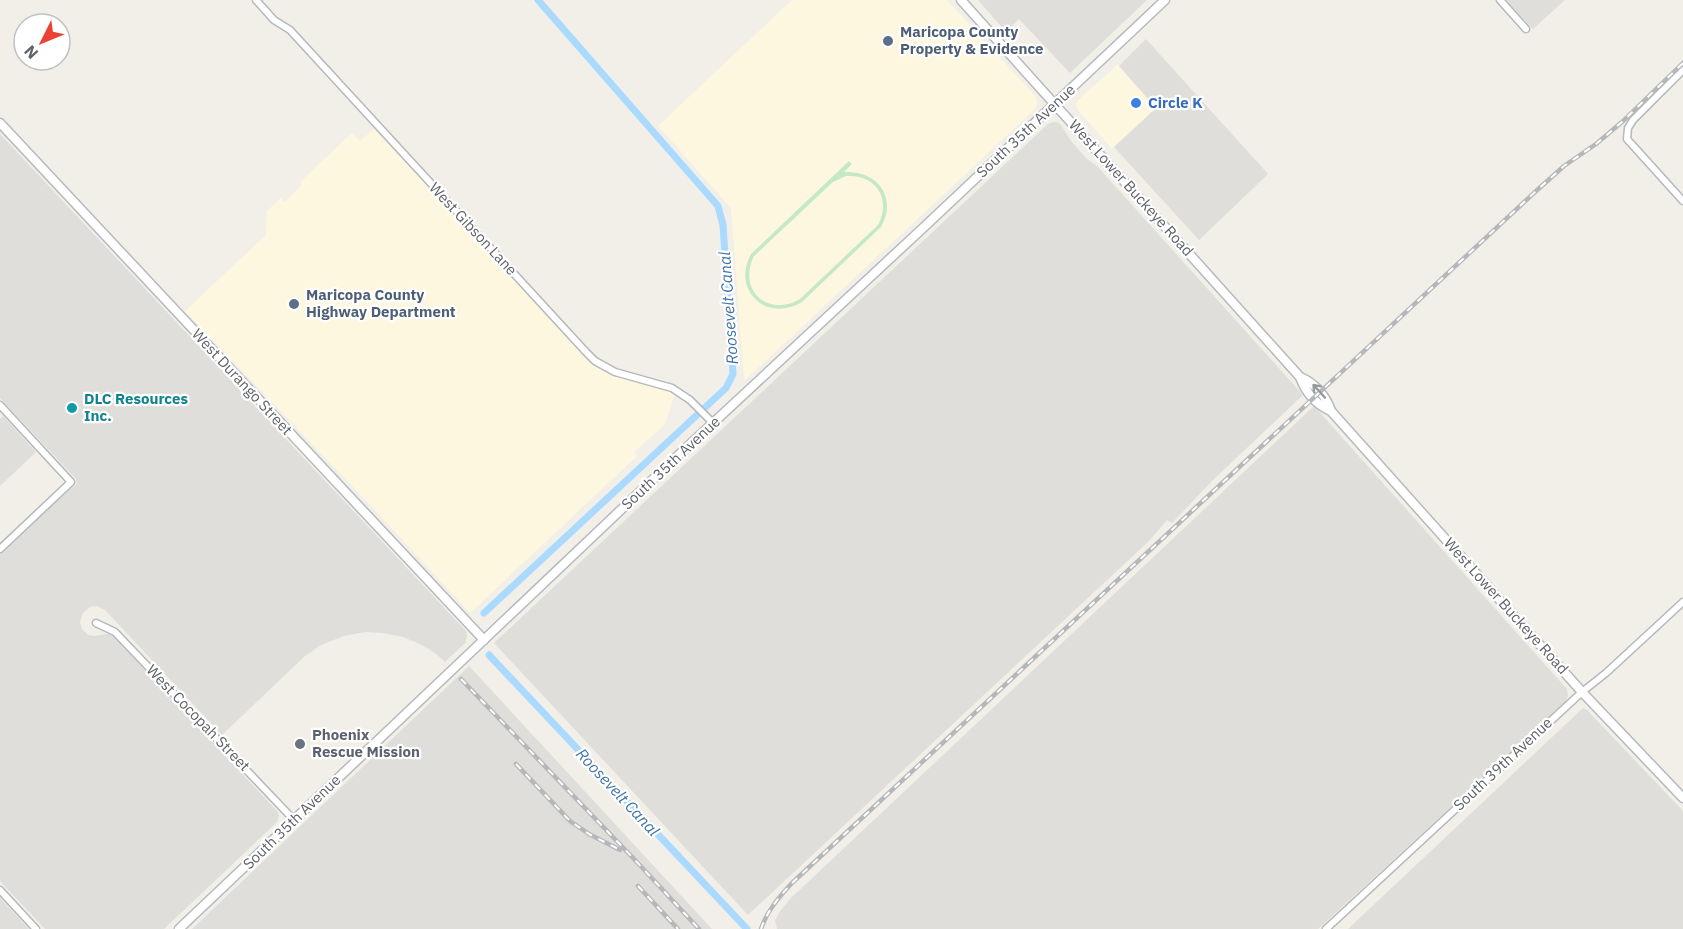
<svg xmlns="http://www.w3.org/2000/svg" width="1683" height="929" viewBox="0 0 1683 929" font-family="'IBM Plex Sans',sans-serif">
	<rect width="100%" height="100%" fill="#f1efe8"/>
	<g fill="#fef7e0">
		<polygon points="792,0 947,0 1036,97 1037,105 1035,109 744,381 731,208 658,126"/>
		<polygon points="1118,64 1157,108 1112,149 1077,109 1076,104 1077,101"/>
		<polygon points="374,129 586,357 599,369 614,376 659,387 675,393 665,424 634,452 637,456 470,613 376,511 185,311 266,235 267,211 281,198 285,202 301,186 301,181 352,133 360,141"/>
	</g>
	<g fill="#e0deda">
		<polygon points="978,0 1147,0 1070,73 1019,19 1006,32"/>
		<polygon points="1506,0 1565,0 1533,29"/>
		<polygon points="1146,39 1268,174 1199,240 1114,147 1156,108 1119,66"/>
		<polygon points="1053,122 1057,122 1061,125 1071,141 1086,158 1097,166 1303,395 1214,479 1172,523 1167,520 1149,541 748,915 494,643 1048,124"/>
		<polygon points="0,134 466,631 467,636 465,643 445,662 435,653 422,645 403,637 383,633 365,632 344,636 321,645 305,656 222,735 105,610 97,606 90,607 83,613 80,622 82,629 88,635 95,636 107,634 112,635 278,812 279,816 278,820 276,823 164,929 45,929 0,881 0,554 60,496 75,486 77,483 76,479 0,398"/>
		<polygon points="1314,406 1567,689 1568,695 1566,701 1318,929 777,929 775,920 781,910 791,898"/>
		<polygon points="3,416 36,452 0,486 0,419"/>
		<polygon points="469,666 712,929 192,929"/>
		<polygon points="1583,708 1587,710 1683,811 1683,929 1348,929"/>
		<polygon points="0,898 29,929 0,929"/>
	</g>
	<path fill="#c5e8c5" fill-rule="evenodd" d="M849,161l3,3 -8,8c33,-2 54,25 37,55l-79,75c-35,21 -71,-11 -51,-48zM846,176c30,-2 46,23 32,49l-78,74c-32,19 -63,-9 -46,-43l79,-74z"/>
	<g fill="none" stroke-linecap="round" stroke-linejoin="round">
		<g stroke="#aadaff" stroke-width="7">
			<polyline points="484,613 726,388 733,374 723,225 718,206 538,0"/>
			<polyline points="489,655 747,929"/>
		</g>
		<defs>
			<g id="street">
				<polyline points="256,0 274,20 290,30 586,352 595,361 615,372 672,388 690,400 713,423"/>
				<polyline points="1500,0 1526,29"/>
				<polyline points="1683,70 1633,120 1628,128 1627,139 1683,201"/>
				<polyline points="0,405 71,482 0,549"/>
				<polyline points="96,623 115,632 294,820"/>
				<polyline points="0,890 36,929"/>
				<polyline points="1326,929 1582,692 1606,673 1683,602"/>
			</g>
			<g id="secondary">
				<path d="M961,0l339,377c6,16 15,27 31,34l251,281 101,106"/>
				<polyline points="0,123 484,640"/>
				<path d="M1300,377c15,6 26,19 31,34"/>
				<polyline points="179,929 685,449 923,228 1165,0"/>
			</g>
		</defs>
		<use href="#street" stroke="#b5b8bc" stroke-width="9"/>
		<use href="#secondary" stroke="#b6babf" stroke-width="11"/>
		<use href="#street" stroke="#fff" stroke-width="6"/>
		<use href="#secondary" stroke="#fff" stroke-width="8"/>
		<defs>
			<g id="rail">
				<polyline points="461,679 635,860 699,929"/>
				<polyline points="516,764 570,821 589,834 620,850"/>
				<polyline points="638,886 678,929"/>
				<path d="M761,929c6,-18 18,-32 31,-46l743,-691 29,-26 32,-22 26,-22 61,-59"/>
			</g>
		</defs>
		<use href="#rail" stroke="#b6b7b8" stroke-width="4.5"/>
		<use href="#rail" stroke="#fff" stroke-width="2" stroke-dasharray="7" stroke-linecap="butt"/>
	</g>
	<defs><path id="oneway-shaft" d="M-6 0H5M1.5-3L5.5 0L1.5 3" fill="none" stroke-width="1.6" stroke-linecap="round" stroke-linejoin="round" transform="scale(1.5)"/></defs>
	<use stroke="#979a9d" href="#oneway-shaft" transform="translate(1319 391) rotate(-132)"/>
	<g fill="#5c6f8a" stroke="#fff" stroke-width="2">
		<circle cx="888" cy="41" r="6"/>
		<circle cx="294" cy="304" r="6"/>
	</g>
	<circle fill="#3f7fe0" stroke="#fff" stroke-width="2" cx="1136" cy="103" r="6"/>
	<circle fill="#0f9aa8" stroke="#fff" stroke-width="2" cx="72" cy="408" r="6"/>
	<circle fill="#6b7280" stroke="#fff" stroke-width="2" cx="300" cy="744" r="6"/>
	<g text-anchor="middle" stroke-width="4.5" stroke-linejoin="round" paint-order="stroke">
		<g font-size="15" font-weight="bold" fill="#4e5e75" stroke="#fff" text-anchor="start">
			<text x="900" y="37">Maricopa County<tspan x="900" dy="17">Property &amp; Evidence</tspan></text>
			<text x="306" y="300">Maricopa County<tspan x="306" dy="17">Highway Department</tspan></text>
		</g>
		<g font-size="15" font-weight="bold" fill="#366cbe" stroke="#fff" text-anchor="start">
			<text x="1148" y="108">Circle K</text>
		</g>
		<g font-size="15" fill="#5f6368" stroke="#fff">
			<text transform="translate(1026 131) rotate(-43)" y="5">South 35th Avenue</text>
			<text transform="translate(1131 188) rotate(48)" y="5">West Lower Buckeye Road</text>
			<text transform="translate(473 229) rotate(47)" y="5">West Gibson Lane</text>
			<text transform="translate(242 382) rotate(47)" y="5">West Durango Street</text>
			<text transform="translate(671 463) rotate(-43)" y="5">South 35th Avenue</text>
			<text transform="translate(1506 606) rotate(48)" y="5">West Lower Buckeye Road</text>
			<text transform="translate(198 718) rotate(46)" y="5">West Cocopah Street</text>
			<text transform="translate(1503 764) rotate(-43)" y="5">South 39th Avenue</text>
			<text transform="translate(292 822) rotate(-44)" y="5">South 35th Avenue</text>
		</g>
		<g font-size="15" font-weight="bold" fill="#0d838f" stroke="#fff" text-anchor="start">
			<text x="84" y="404">DLC Resources<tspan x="84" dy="17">Inc.</tspan></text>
		</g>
		<g font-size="15" font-weight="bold" fill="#5b616d" stroke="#fff" text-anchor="start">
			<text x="312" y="740">Phoenix<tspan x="312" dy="17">Rescue Mission</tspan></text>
		</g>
		<g font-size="16" font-style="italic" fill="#4174aa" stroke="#fff">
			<text transform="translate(728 308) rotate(-94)" y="6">Roosevelt Canal</text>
			<text transform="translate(618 792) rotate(47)" y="6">Roosevelt Canal</text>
		</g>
	</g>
	<g transform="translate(42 42) rotate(227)"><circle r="28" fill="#ffffff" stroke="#bfc1c3" stroke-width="1.5"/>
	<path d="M0-4.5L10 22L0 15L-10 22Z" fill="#ea4335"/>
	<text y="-9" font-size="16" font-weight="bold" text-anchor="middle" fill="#5f6368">N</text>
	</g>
</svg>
